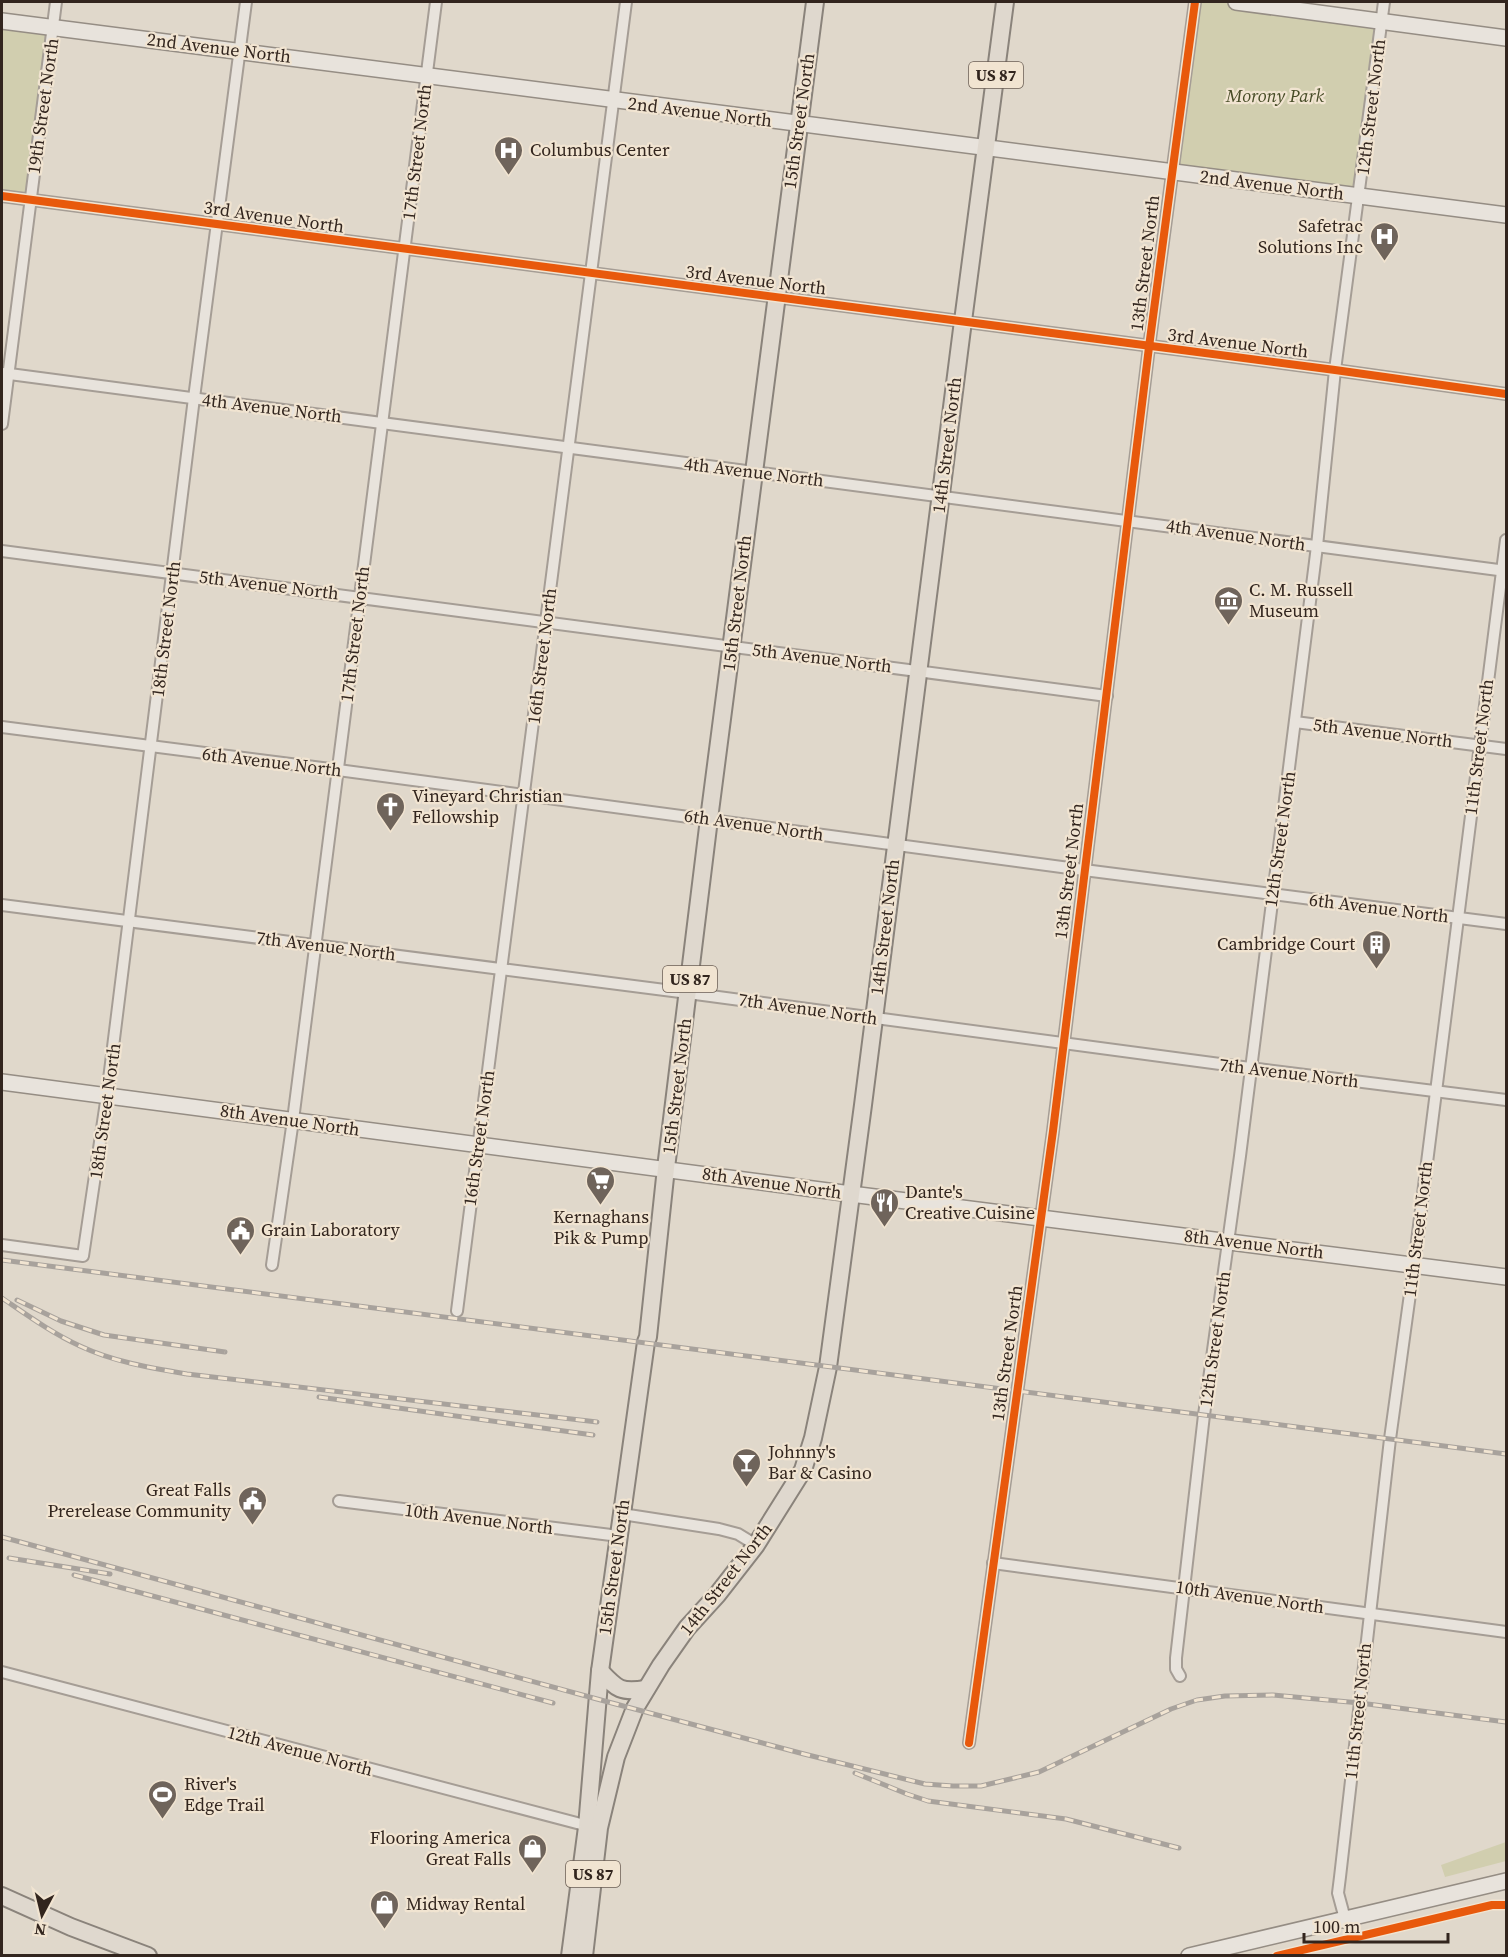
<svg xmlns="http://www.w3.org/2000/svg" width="1508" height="1957" viewBox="0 0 1508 1957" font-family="'Source Serif 4',serif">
	<rect width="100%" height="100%" fill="#e0d8cb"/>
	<g fill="#d1ceaf">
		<polygon points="1195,2 1236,2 1382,23 1360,195 1172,172"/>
		<polygon points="2,21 53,28 30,199 2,196"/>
		<polygon points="1506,1842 1506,1861 1445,1877 1441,1865"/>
	</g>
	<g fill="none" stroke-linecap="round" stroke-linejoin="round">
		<defs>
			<g id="street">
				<polyline points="2,196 1335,370 1506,394"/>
				<polyline points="2,373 1506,571"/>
				<polyline points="2,424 56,2"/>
				<polyline points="2,551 1107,696"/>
				<polyline points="1295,722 1506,749"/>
				<polyline points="2,727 338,770 1084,870 1506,924"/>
				<polyline points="2,905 688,993 1250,1068 1506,1100"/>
				<polyline points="2,1245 83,1256 107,1095 194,398 246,2"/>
				<polyline points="272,1265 293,1120 436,2"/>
				<polyline points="457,1311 626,2"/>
				<polyline points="339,1501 619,1536"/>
				<polyline points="622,1514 719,1529 738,1534 756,1545"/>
				<polyline points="993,1563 1506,1632"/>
				<polyline points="2,1672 592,1827"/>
				<polyline points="1180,1676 1176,1669 1176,1658 1204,1415 1240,1156 1317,546 1335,370 1384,2"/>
				<polyline points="969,1743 1053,1131 1149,347 1195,2"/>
				<polyline points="1345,1919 1338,1893 1340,1877 1390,1439 1414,1265 1506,540"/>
			</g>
			<g id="secondary">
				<polyline points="1236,2 1506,38"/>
				<path d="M2,21c501,65 1003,128 1504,194"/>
				<polyline points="2,1082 851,1194 1506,1277"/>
				<polyline points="1189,1956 1506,1881"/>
			</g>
			<g id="primary">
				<path d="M600,1671c17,18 20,22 46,18"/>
				<polyline points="2,1896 71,1927 148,1956"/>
				<polyline points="570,1956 587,1827 600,1671 646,1342 648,1337 666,1168 709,819 815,2"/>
				<polyline points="584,1956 599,1828 616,1757 635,1708 661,1665 687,1628 717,1595 756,1545 803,1470 813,1438 828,1367 863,1105 963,321 1005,2"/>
			</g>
		</defs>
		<use href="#street" stroke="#a59d95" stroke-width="14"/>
		<use href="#secondary" stroke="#958d84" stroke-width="18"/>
		<use href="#primary" stroke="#8a837b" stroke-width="20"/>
		<use href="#street" stroke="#e8e3dc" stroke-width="10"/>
		<use href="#secondary" stroke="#e8e3dc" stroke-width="15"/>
		<use href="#primary" stroke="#dfd8ce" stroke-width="16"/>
		<defs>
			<g id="rail">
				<polyline points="2,1260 1506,1454"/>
				<path d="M2,1298c25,17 50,35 78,48 34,16 71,22 107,28l410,48"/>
				<polyline points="17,1300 61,1321 104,1335 225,1352"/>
				<polyline points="319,1397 593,1435"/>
				<polyline points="2,1537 597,1699 804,1754 925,1784 953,1786 981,1786 1039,1772 1171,1709 1197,1700 1225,1696 1273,1695 1360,1703 1506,1722"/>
				<polyline points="9,1558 110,1574"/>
				<polyline points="74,1575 553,1703"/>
				<polyline points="855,1773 907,1794 928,1801 1066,1819 1179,1848"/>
			</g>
		</defs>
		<use href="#rail" stroke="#a8a29c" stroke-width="5"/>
		<use href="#rail" stroke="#f1e4d1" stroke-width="3" stroke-dasharray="9" stroke-linecap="butt"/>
		<defs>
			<g id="cycleway">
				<polyline points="2,196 1335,370 1506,394"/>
				<polyline points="969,1743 1053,1131 1149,347 1195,2"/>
				<polyline points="1277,1956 1492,1905 1506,1905"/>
			</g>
		</defs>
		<use href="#cycleway" stroke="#f1e4d1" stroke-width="11"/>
		<use href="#cycleway" stroke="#e8590c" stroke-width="8"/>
	</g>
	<defs>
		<symbol id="hospital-pin" viewBox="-11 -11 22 30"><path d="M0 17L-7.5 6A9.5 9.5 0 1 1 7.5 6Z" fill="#6f645b" stroke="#f1e4d1"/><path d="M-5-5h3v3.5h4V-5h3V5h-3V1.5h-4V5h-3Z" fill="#fff"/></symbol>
		<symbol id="museum-pin" viewBox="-11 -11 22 30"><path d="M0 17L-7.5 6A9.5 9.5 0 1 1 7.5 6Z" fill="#6f645b" stroke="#f1e4d1"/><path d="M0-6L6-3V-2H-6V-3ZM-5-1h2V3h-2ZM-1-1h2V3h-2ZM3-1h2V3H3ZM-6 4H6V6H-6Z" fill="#fff"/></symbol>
		<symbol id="church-pin" viewBox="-11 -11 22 30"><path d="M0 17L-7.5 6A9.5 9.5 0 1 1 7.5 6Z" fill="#6f645b" stroke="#f1e4d1"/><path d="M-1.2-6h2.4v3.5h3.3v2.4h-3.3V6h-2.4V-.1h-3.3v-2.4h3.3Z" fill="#fff"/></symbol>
		<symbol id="building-pin" viewBox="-11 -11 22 30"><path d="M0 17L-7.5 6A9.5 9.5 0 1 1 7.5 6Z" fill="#6f645b" stroke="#f1e4d1"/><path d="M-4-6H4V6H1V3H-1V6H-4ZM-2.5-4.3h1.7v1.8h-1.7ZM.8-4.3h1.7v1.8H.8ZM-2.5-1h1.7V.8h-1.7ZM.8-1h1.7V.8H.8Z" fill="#fff"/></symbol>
		<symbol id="supermarket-pin" viewBox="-11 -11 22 30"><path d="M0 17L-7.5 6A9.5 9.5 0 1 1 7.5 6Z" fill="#6f645b" stroke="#f1e4d1"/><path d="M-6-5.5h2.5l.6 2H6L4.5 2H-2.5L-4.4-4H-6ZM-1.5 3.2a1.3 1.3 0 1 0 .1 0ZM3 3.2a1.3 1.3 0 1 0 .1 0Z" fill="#fff"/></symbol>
		<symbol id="restaurant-pin" viewBox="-11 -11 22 30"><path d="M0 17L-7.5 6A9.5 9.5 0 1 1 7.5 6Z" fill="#6f645b" stroke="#f1e4d1"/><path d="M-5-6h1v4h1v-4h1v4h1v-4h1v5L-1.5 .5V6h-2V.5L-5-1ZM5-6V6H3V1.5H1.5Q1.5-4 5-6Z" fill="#fff"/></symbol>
		<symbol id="civic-pin" viewBox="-11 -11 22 30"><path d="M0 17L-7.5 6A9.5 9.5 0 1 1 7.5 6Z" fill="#6f645b" stroke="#f1e4d1"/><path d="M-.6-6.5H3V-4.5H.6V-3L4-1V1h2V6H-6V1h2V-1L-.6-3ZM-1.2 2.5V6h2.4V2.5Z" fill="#fff"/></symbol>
		<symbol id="bar-pin" viewBox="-11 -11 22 30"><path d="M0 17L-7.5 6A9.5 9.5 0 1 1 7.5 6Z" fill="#6f645b" stroke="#f1e4d1"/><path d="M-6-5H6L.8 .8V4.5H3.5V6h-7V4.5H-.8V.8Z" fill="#fff"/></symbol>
		<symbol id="stadium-pin" viewBox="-11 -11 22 30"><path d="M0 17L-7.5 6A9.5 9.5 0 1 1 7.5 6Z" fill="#6f645b" stroke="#f1e4d1"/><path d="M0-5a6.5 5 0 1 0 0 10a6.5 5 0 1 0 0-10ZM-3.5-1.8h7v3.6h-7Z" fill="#fff"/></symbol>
		<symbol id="shop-pin" viewBox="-11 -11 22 30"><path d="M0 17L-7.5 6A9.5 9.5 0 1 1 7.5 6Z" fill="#6f645b" stroke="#f1e4d1"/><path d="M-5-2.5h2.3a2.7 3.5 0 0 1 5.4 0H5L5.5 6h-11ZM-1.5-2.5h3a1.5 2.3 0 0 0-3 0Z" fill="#fff"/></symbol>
	</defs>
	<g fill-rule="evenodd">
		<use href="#hospital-pin" x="492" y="134" width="33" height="45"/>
		<use href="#hospital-pin" x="1368" y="220" width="33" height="45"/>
		<use href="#museum-pin" x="1212" y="584" width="33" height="45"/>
		<use href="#church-pin" x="374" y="790" width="33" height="45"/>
		<use href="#building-pin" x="1360" y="928" width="33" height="45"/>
		<use href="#supermarket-pin" x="584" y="1164" width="33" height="45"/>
		<use href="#restaurant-pin" x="868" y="1186" width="33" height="45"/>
		<use href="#civic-pin" x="224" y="1214" width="33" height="45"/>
		<use href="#bar-pin" x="730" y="1446" width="33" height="45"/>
		<use href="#civic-pin" x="236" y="1484" width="33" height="45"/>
		<use href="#stadium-pin" x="146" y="1778" width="33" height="45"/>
		<use href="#shop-pin" x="516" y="1832" width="33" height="45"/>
		<use href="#shop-pin" x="368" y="1888" width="33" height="45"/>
	</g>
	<g text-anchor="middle" stroke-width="4.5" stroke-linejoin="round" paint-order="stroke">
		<g fill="#f1e4d1" stroke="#6b5e54" stroke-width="1.5">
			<rect x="969" y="62" width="54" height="26" rx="4.5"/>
			<rect x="663" y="966" width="54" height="26" rx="4.5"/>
			<rect x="566" y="1861" width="54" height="26" rx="4.5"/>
		</g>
		<g font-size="16" font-weight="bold" fill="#32251e">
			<text x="996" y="81">US 87</text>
			<text x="690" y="985">US 87</text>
			<text x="593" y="1880">US 87</text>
		</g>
		<g font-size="18" fill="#32251e" stroke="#f1e4d1">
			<text transform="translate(219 48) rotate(7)" y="6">2nd Avenue North</text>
			<text transform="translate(43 106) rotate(-82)" y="6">19th Street North</text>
			<text transform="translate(1371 107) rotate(-83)" y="6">12th Street North</text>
			<text transform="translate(700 112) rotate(7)" y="6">2nd Avenue North</text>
			<text transform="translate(799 121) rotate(-82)" y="6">15th Street North</text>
			<text transform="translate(417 152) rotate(-83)" y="6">17th Street North</text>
			<text transform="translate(1272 185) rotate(7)" y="6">2nd Avenue North</text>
			<text transform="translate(274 217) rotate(8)" y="6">3rd Avenue North</text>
			<text transform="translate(1145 263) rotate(-83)" y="6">13th Street North</text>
			<text transform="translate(756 280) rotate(7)" y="6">3rd Avenue North</text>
			<text transform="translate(1238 343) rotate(7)" y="6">3rd Avenue North</text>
			<text transform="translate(272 408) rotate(7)" y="6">4th Avenue North</text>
			<text transform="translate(947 445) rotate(-83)" y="6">14th Street North</text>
			<text transform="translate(754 472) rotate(7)" y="6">4th Avenue North</text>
			<text transform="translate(1236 535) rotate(8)" y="6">4th Avenue North</text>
			<text transform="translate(269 585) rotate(7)" y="6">5th Avenue North</text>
			<text transform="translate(737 603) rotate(-83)" y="6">15th Street North</text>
			<text transform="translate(166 629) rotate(-83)" y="6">18th Street North</text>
			<text transform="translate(355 634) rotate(-83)" y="6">17th Street North</text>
			<text transform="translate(542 656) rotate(-83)" y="6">16th Street North</text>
			<text transform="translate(822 658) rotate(7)" y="6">5th Avenue North</text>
			<text transform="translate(1383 733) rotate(7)" y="6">5th Avenue North</text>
			<text transform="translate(1479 747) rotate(-83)" y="6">11th Street North</text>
			<text transform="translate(272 762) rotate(7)" y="6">6th Avenue North</text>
			<text transform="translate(754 825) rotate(8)" y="6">6th Avenue North</text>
			<text transform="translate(1280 839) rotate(-82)" y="6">12th Street North</text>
			<text transform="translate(1069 871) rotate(-83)" y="6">13th Street North</text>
			<text transform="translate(1379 908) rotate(7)" y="6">6th Avenue North</text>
			<text transform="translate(885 927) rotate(-83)" y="6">14th Street North</text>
			<text transform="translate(326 946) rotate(7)" y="6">7th Avenue North</text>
			<text transform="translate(808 1009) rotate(8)" y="6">7th Avenue North</text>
			<text transform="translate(1289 1073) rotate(7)" y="6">7th Avenue North</text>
			<text transform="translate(677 1086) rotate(-83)" y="6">15th Street North</text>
			<text transform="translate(105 1111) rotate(-82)" y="6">18th Street North</text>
			<text transform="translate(290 1120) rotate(8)" y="6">8th Avenue North</text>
			<text transform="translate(479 1138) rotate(-82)" y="6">16th Street North</text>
			<text transform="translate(772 1183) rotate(8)" y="6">8th Avenue North</text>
			<text transform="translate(1418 1229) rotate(-83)" y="6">11th Street North</text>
			<text transform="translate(1254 1244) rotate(7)" y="6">8th Avenue North</text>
			<text transform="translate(1215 1339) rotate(-82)" y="6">12th Street North</text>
			<text transform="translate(1007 1353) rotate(-82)" y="6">13th Street North</text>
			<text transform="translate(479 1519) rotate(7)" y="6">10th Avenue North</text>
			<text transform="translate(614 1567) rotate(-82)" y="6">15th Street North</text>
			<text transform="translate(726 1579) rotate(-52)" y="6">14th Street North</text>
			<text transform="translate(1250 1597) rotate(8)" y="6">10th Avenue North</text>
			<text transform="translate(1358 1711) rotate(-84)" y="6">11th Street North</text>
			<text transform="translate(300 1751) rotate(15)" y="6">12th Avenue North</text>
		</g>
		<g font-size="18" font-style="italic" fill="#474c27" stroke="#f1e4d1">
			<text x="1275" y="102">Morony Park</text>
		</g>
		<g font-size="18" fill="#32251e" stroke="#f1e4d1" text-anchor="start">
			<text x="530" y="156">Columbus Center</text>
			<text x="1363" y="232" text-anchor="end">Safetrac<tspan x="1363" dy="21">Solutions Inc</tspan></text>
			<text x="1249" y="596">C. M. Russell<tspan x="1249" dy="21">Museum</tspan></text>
			<text x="412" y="802">Vineyard Christian<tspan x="412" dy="21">Fellowship</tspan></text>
			<text x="1355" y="950" text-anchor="end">Cambridge Court</text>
			<text x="905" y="1198">Dante's<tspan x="905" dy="21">Creative Cuisine</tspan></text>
			<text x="601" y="1223" text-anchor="middle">Kernaghans<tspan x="601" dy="21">Pik &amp; Pump</tspan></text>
			<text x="261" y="1236">Grain Laboratory</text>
			<text x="768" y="1458">Johnny's<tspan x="768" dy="21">Bar &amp; Casino</tspan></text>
			<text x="231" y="1496" text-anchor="end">Great Falls<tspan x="231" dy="21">Prerelease Community</tspan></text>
			<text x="184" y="1790">River's<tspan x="184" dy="21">Edge Trail</tspan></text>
			<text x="511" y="1844" text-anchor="end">Flooring America<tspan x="511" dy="21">Great Falls</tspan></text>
			<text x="406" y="1910">Midway Rental</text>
		</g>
	</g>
	<rect width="1508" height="1957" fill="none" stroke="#32251e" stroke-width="6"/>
	<g transform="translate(42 1915) rotate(187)" stroke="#f1e4d1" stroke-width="4.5" paint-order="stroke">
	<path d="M0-4.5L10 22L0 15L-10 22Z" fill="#32251e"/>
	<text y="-9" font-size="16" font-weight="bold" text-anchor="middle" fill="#32251e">N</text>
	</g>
	<path d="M1304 1933v9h144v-9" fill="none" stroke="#32251e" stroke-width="3"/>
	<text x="1313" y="1933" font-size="18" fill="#32251e" stroke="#f1e4d1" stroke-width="4.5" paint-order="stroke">100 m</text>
</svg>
